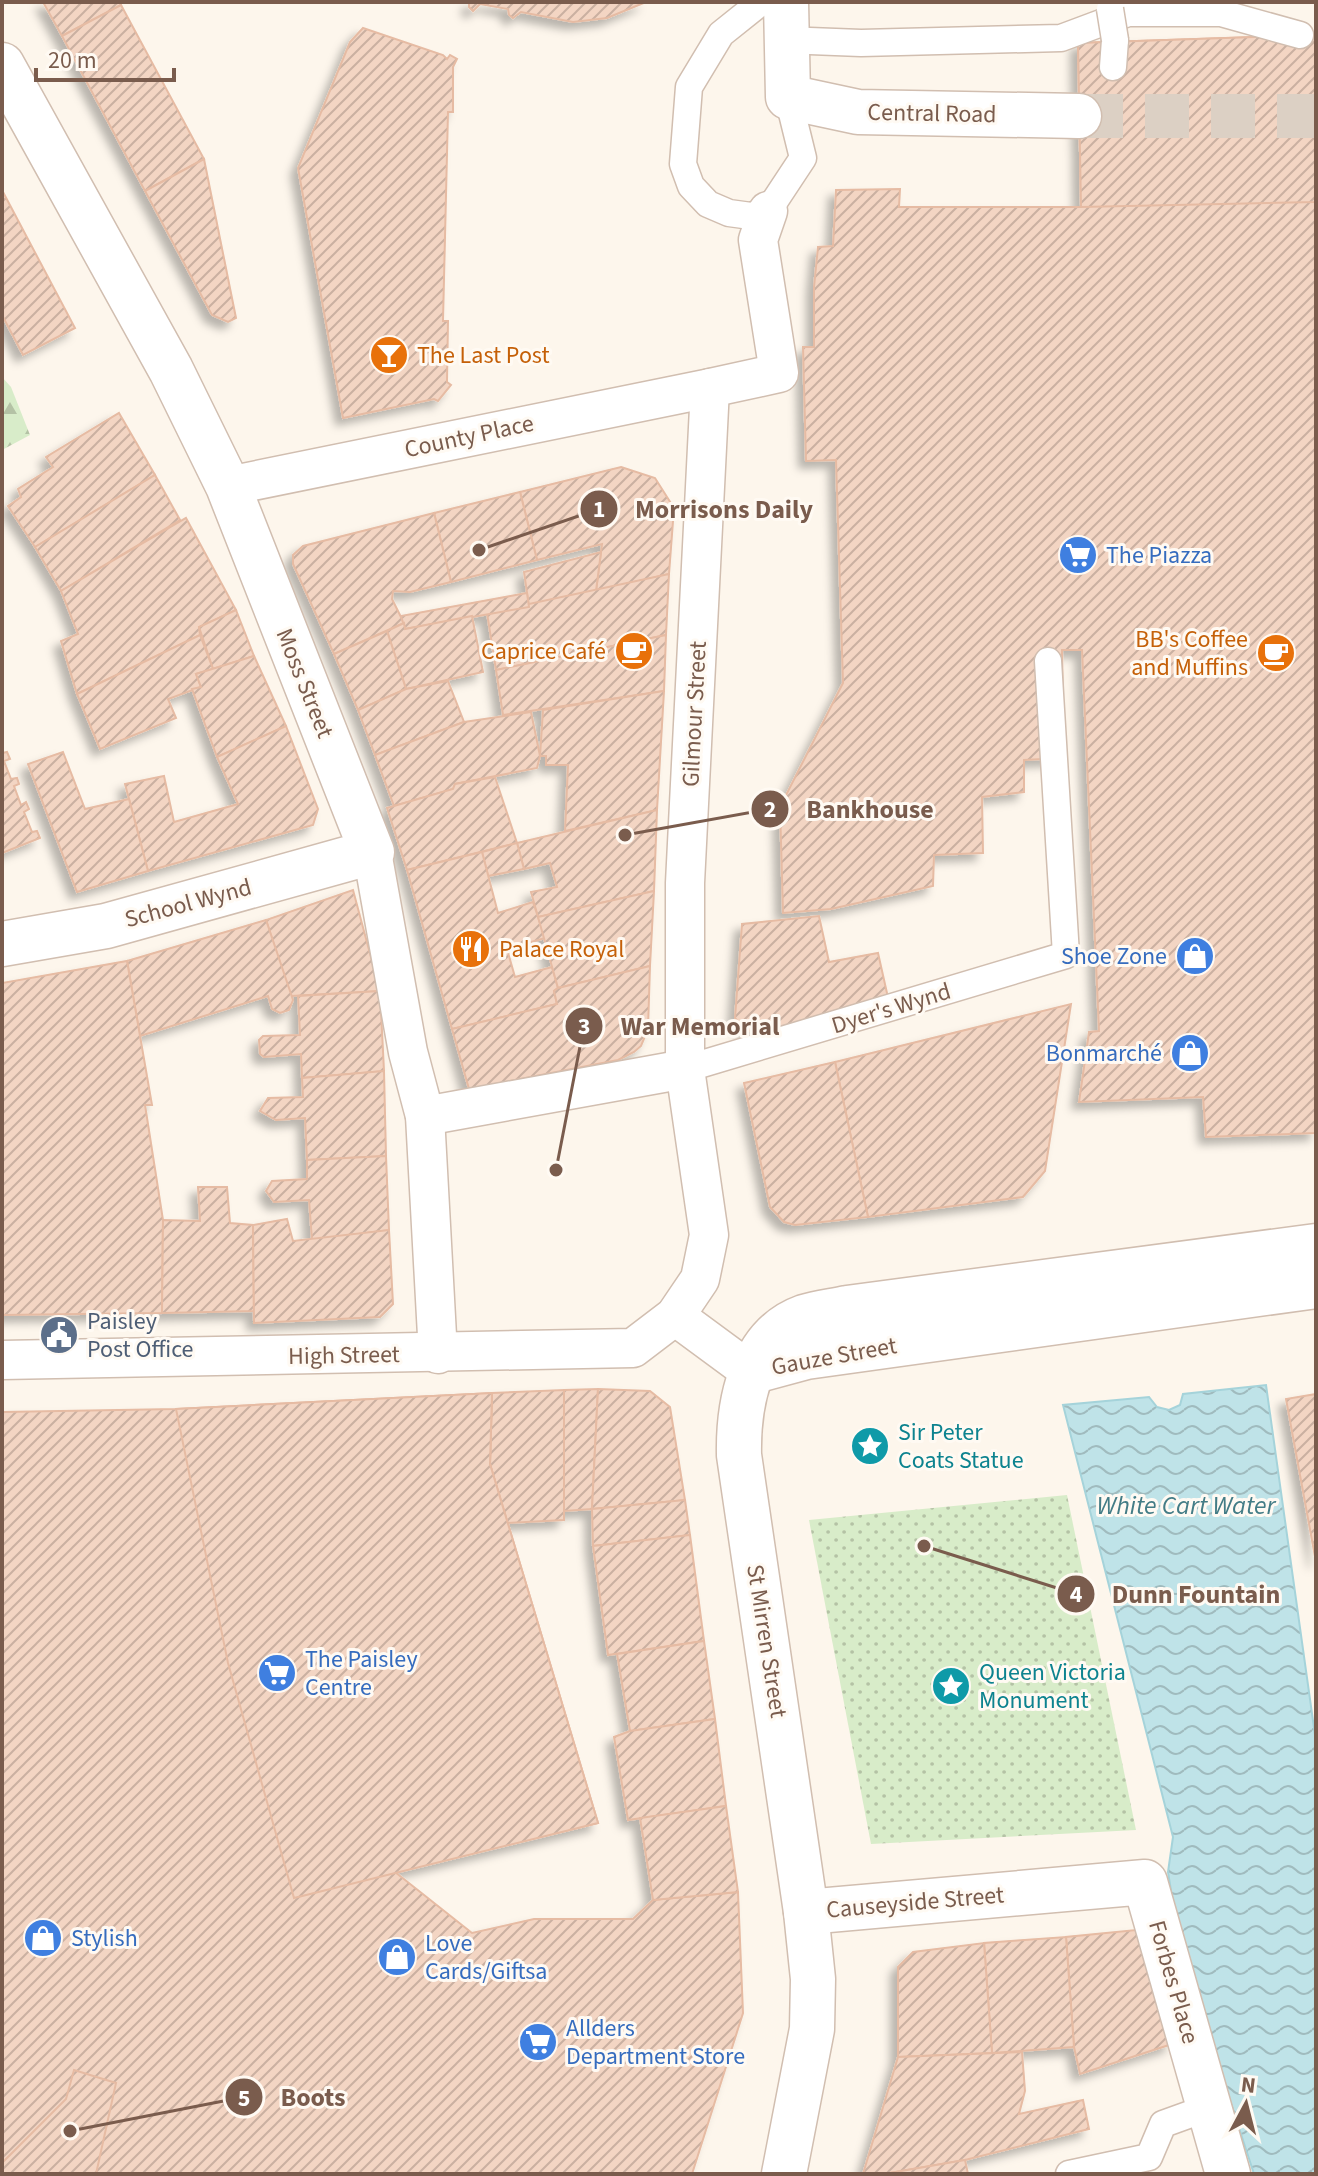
<svg xmlns="http://www.w3.org/2000/svg" width="1318" height="2176" viewBox="0 0 1318 2176" font-family="'Source Sans 3',sans-serif">
	<defs>
		<pattern id="forest-firs" width="22" height="20" patternUnits="userSpaceOnUse" patternTransform="scale(2)"><rect width="22" height="20" fill="#d8ecc9"/><path d="M5 1l3.5 6h-7zM16 11l3.5 6h-7z" fill="#b4c2a5"/></pattern>
		<pattern id="garden-dots" width="8" height="8" patternUnits="userSpaceOnUse" patternTransform="scale(2)"><rect width="8" height="8" fill="#d8ecc9"/><path d="M2 2h.1M6 6h.1" fill="none" stroke="#b4c2a5" stroke-width="1.8" stroke-linecap="round"/></pattern>
		<pattern id="water-waves" width="16" height="10" patternUnits="userSpaceOnUse" patternTransform="scale(2)"><rect width="16" height="10" fill="#bfe3e8"/><path d="M0 5q4-4 8 0t8 0" fill="none" stroke="#a0bbbe"/></pattern>
		<pattern id="building-hatch" width="6" height="6" patternUnits="userSpaceOnUse" patternTransform="scale(2)"><rect width="6" height="6" fill="#f3d5c3"/><path d="M-1 1l2-2M0 6l6-6M5 7l2-2" fill="none" stroke="#cab0a1"/></pattern>
		<filter id="shadow"><feDropShadow dx="-7" dy="7" stdDeviation="4" flood-color="#0004"/></filter>
	</defs>
	<rect width="100%" height="100%" fill="#fdf6ec"/>
	<polygon fill="url(#forest-firs)" points="2,377 11,387 30,435 2,450"/>
	<polygon fill="url(#garden-dots)" points="1067,1495 1136,1830 871,1844 809,1520"/>
	<polygon fill="url(#water-waves)" stroke="#a5d3da" stroke-width="2" points="1266,1385 1316,1742 1316,2174 1254,2174 1180,1947 1168,1872 1173,1837 1063,1405 1149,1397 1157,1407 1169,1410 1180,1405 1183,1394"/>
	<g fill="url(#building-hatch)" stroke="#e6bba3" stroke-width="2" filter="url(#shadow)">
		<polygon points="43,2 119,2 121,5 62,36"/>
		<polygon points="469,2 646,2 607,18 573,22 521,12 513,18 509,15 508,9 480,4 473,11 469,7"/>
		<polygon points="121,5 204,159 145,191 62,36"/>
		<polygon points="363,28 443,55 447,59 450,55 457,59 453,67 453,112 448,112 443,321 448,321 447,382 451,385 438,401 434,399 343,418 298,168 350,42"/>
		<polygon points="1316,35 1316,1133 1206,1137 1203,1097 1079,1102 1089,1032 1099,1031 1082,650 1062,650 1064,758 1024,760 1024,792 982,797 983,853 934,855 933,886 831,909 783,913 780,807 843,683 836,460 806,461 803,347 814,347 814,287 818,247 833,246 836,190 900,189 899,207 1081,207 1078,43"/>
		<polygon points="1316,35 1316,202 1081,207 1078,43"/>
		<polygon points="204,159 236,318 228,322 212,315 145,191"/>
		<polygon points="3,192 75,328 23,355 2,315"/>
		<polygon points="119,413 155,475 35,547 8,506 21,497 18,489 53,467 46,457"/>
		<polygon points="621,467 655,478 674,508 669,574 596,591 602,544 537,560 520,492"/>
		<polygon points="155,475 180,520 61,591 35,547"/>
		<polygon points="520,492 537,560 451,582 434,513"/>
		<polygon points="434,513 451,582 410,592 393,591 392,599 404,623 334,654 293,564 293,555 303,546"/>
		<polygon points="186,518 236,610 199,627 200,635 77,694 61,641 78,634 61,591"/>
		<polygon points="601,552 596,591 529,607 524,572"/>
		<polygon points="669,574 666,635 496,670 487,613"/>
		<polygon points="527,593 529,607 405,629 401,616"/>
		<polygon points="236,610 254,656 213,669 199,627"/>
		<polygon points="472,616 483,672 406,689 387,631 404,623 405,629"/>
		<polygon points="387,631 406,689 358,710 334,654"/>
		<polygon points="200,635 213,669 196,674 201,687 168,699 176,718 100,749 77,694"/>
		<polygon points="666,635 664,691 503,715 496,670"/>
		<polygon points="254,656 286,726 217,757 192,689 201,687 196,674"/>
		<polygon points="448,681 464,722 375,755 358,710 406,689"/>
		<polygon points="664,691 657,810 565,831 568,765 546,765 546,756 540,756 543,710"/>
		<polygon points="531,712 540,756 537,768 455,784 453,789 394,806 375,755 464,722"/>
		<polygon points="286,726 318,809 313,825 148,871 125,784 164,776 174,822 238,804 217,757"/>
		<polygon points="7,752 10,759 4,761 11,779 17,778 19,784 14,786 21,805 26,802 29,809 24,812 32,832 37,831 40,838 2,853 2,753"/>
		<polygon points="63,752 85,809 129,799 148,871 77,892 28,764"/>
		<polygon points="495,777 517,843 407,870 387,808 453,789 455,784"/>
		<polygon points="657,810 654,891 538,917 531,892 557,887 550,863 524,869 517,843"/>
		<polygon points="517,843 524,869 488,876 482,852"/>
		<polygon points="482,852 498,913 533,902 545,938 507,949 515,977 552,967 558,988 554,991 557,1004 452,1029 407,870"/>
		<polygon points="353,890 380,991 291,996 266,920"/>
		<polygon points="654,891 650,966 558,988 538,917"/>
		<polygon points="819,916 829,962 878,953 889,1002 758,1034 744,1029 735,1018 742,924"/>
		<polygon points="266,920 293,1000 289,1010 280,1013 272,1009 268,996 140,1036 127,961"/>
		<polygon points="127,961 152,1105 145,1105 163,1220 162,1313 2,1315 2,983"/>
		<polygon points="650,966 648,1029 641,1046 634,1052 618,1060 469,1089 452,1029 557,1004 554,991 558,988"/>
		<polygon points="380,991 384,1071 302,1078 301,1054 264,1057 260,1054 259,1040 263,1036 300,1035 298,996"/>
		<polygon points="1071,1004 1045,1171 1023,1197 868,1217 835,1062"/>
		<polygon points="835,1062 868,1217 795,1225 784,1222 770,1207 744,1083"/>
		<polygon points="384,1071 386,1156 307,1160 305,1118 276,1120 260,1111 268,1098 303,1097 302,1078"/>
		<polygon points="386,1156 389,1230 312,1240 309,1200 274,1202 266,1191 272,1181 307,1179 307,1160"/>
		<polygon points="198,1187 227,1187 230,1223 253,1225 254,1311 162,1313 163,1220 200,1221"/>
		<polygon points="287,1219 293,1241 389,1230 393,1304 380,1317 254,1323 253,1225"/>
		<polygon points="598,1389 592,1509 564,1511 564,1390"/>
		<polygon points="598,1389 650,1391 670,1407 685,1500 592,1509"/>
		<polygon points="564,1390 564,1520 507,1523 490,1464 492,1393"/>
		<polygon points="492,1393 490,1464 598,1823 395,1872 472,1933 534,1919 633,1919 653,1900 738,1892 743,2013 692,2174 2,2174 2,1412 176,1409"/>
		<polygon points="492,1393 490,1464 598,1823 294,1898 228,1663 176,1409"/>
		<polygon points="1316,1394 1316,1562 1286,1399"/>
		<polygon points="685,1500 690,1535 593,1546 592,1509"/>
		<polygon points="690,1535 704,1641 608,1655 593,1546"/>
		<polygon points="704,1641 715,1719 630,1731 617,1654"/>
		<polygon points="715,1719 726,1806 628,1820 614,1737 630,1731"/>
		<polygon points="726,1806 738,1892 653,1900 640,1818"/>
		<polygon points="1136,1930 1172,2044 1080,2074 1074,2047 1066,1937"/>
		<polygon points="1066,1937 1074,2047 992,2053 984,1943"/>
		<polygon points="984,1943 992,2053 898,2057 898,1967 913,1952"/>
		<polygon points="1022,2052 1025,2091 1019,2114 1083,2100 1089,2129 965,2160 884,2174 863,2174 898,2057"/>
		<polygon points="74,2070 116,2083 96,2174 2,2174 2,2163 66,2099"/>
		<polygon points="965,2160 968,2174 884,2174"/>
	</g>
	<g fill="none" stroke-linecap="round" stroke-linejoin="round">
		<polyline stroke="#dcd0c4" stroke-width="44" stroke-dasharray="44 22" stroke-linecap="butt" points="1079,116 1316,116"/>
		<defs>
			<g id="service">
				<polyline points="761,2 721,34 689,87 683,164 691,186 708,204 729,213 751,216 768,211 803,158 788,97"/>
				<polyline points="784,40 861,43 1061,38 1128,13 1221,13 1300,35"/>
				<polyline points="1113,67 1115,40"/>
				<polyline points="685,1069 1066,955 1048,661"/>
				<polyline points="1069,2174 1149,2157 1163,2124 1210,2107"/>
			</g>
			<g id="pedestrian">
				<polyline points="228,486 710,388"/>
				<polyline points="372,852 408,1052 425,1116 438,1354"/>
				<polyline points="425,1116 685,1069"/>
				<polyline points="675,1316 751,1372"/>
				<polyline points="2,1360 633,1348 675,1316 700,1279 709,1235 685,1069 685,883 710,388 779,373 758,240 768,211"/>
			</g>
			<g id="minor">
				<polyline points="786,2 788,97 858,112 1079,116"/>
				<polyline points="2,65 171,370 228,486 372,852 106,926 2,944"/>
				<polyline points="751,1372 806,1357 1316,1286"/>
				<polyline points="806,1912 1145,1882 1228,2174"/>
				<path d="M784,2174l28,-145 1,-50 -7,-67 -67,-457c-1,-49 10,-118 65,-138 13,-4 29,-6 43,-9l469,-62"/>
			</g>
		</defs>
		<use href="#service" stroke="#d1beb0" stroke-width="29"/>
		<use href="#pedestrian" stroke="#d1beb0" stroke-width="41"/>
		<use href="#minor" stroke="#d1beb0" stroke-width="47"/>
		<use href="#service" stroke="#fff" stroke-width="26"/>
		<use href="#pedestrian" stroke="#fff" stroke-width="38"/>
		<use href="#minor" stroke="#fff" stroke-width="44"/>
		<defs>
			<polyline id="service-bridge" points="1110,9 1115,40"/>
		</defs>
		<use href="#service-bridge" stroke="#d1beb0" stroke-width="29" stroke-linecap="butt"/>
		<use href="#service-bridge" stroke="#fff" stroke-width="26"/>
	</g>
	<defs>
		<symbol id="bar-disc" viewBox="-11 -11 22 22"><circle r="9.5" fill="#e8710a" stroke="#fffaf3"/><path d="M-6-5H6L.8 .8V4.5H3.5V6h-7V4.5H-.8V.8Z" fill="#fff"/></symbol>
		<symbol id="supermarket-disc" viewBox="-11 -11 22 22"><circle r="9.5" fill="#3f7fe0" stroke="#fffaf3"/><path d="M-6-5.5h2.5l.6 2H6L4.5 2H-2.5L-4.4-4H-6ZM-1.5 3.2a1.3 1.3 0 1 0 .1 0ZM3 3.2a1.3 1.3 0 1 0 .1 0Z" fill="#fff"/></symbol>
		<symbol id="cafe-disc" viewBox="-11 -11 22 22"><circle r="9.5" fill="#e8710a" stroke="#fffaf3"/><path d="M-5.5-4.5H6V0H3Q3 3.5 0 3.5H-2.5Q-5.5 3.5-5.5 0ZM3-3.2v2h1.7v-2ZM-6 4.5H4V6H-6Z" fill="#fff"/></symbol>
		<symbol id="restaurant-disc" viewBox="-11 -11 22 22"><circle r="9.5" fill="#e8710a" stroke="#fffaf3"/><path d="M-5-6h1v4h1v-4h1v4h1v-4h1v5L-1.5 .5V6h-2V.5L-5-1ZM5-6V6H3V1.5H1.5Q1.5-4 5-6Z" fill="#fff"/></symbol>
		<symbol id="shop-disc" viewBox="-11 -11 22 22"><circle r="9.5" fill="#3f7fe0" stroke="#fffaf3"/><path d="M-5-2.5h2.3a2.7 3.5 0 0 1 5.4 0H5L5.5 6h-11ZM-1.5-2.5h3a1.5 2.3 0 0 0-3 0Z" fill="#fff"/></symbol>
		<symbol id="civic-disc" viewBox="-11 -11 22 22"><circle r="9.5" fill="#5c6f8a" stroke="#fffaf3"/><path d="M-.6-6.5H3V-4.5H.6V-3L4-1V1h2V6H-6V1h2V-1L-.6-3ZM-1.2 2.5V6h2.4V2.5Z" fill="#fff"/></symbol>
		<symbol id="sight-disc" viewBox="-11 -11 22 22"><circle r="9.5" fill="#0f9aa8" stroke="#fffaf3"/><path d="M0-6L1.8-2.2L6-1.7L2.9 1.2L3.7 5.4L0 3.3L-3.7 5.4L-2.9 1.2L-6-1.7L-1.8-2.2Z" fill="#fff"/></symbol>
	</defs>
	<g fill-rule="evenodd">
		<use href="#bar-disc" x="367" y="333" width="44" height="44"/>
		<use href="#supermarket-disc" x="1056" y="533" width="44" height="44"/>
		<use href="#cafe-disc" x="612" y="629" width="44" height="44"/>
		<use href="#cafe-disc" x="1254" y="631" width="44" height="44"/>
		<use href="#restaurant-disc" x="449" y="927" width="44" height="44"/>
		<use href="#shop-disc" x="1173" y="934" width="44" height="44"/>
		<use href="#shop-disc" x="1168" y="1031" width="44" height="44"/>
		<use href="#civic-disc" x="37" y="1313" width="44" height="44"/>
		<use href="#sight-disc" x="848" y="1424" width="44" height="44"/>
		<use href="#supermarket-disc" x="255" y="1651" width="44" height="44"/>
		<use href="#sight-disc" x="929" y="1664" width="44" height="44"/>
		<use href="#shop-disc" x="21" y="1916" width="44" height="44"/>
		<use href="#shop-disc" x="375" y="1935" width="44" height="44"/>
		<use href="#supermarket-disc" x="516" y="2020" width="44" height="44"/>
	</g>
	<g text-anchor="middle" stroke-width="6" stroke-linejoin="round" paint-order="stroke">
		<g font-size="24" fill="#7a5c4d" stroke="#fffaf3">
			<text transform="translate(932 113) rotate(1)" y="8">Central Road</text>
			<text transform="translate(469 436) rotate(-12)" y="8">County Place</text>
			<text transform="translate(305 683) rotate(68)" y="8">Moss Street</text>
			<text transform="translate(694 714) rotate(-87)" y="8">Gilmour Street</text>
			<text transform="translate(188 903) rotate(-15)" y="8">School Wynd</text>
			<text transform="translate(891 1008) rotate(-17)" y="8">Dyer's Wynd</text>
			<text transform="translate(344 1355) rotate(-1)" y="8">High Street</text>
			<text transform="translate(834 1356) rotate(-10)" y="8">Gauze Street</text>
			<text transform="translate(767 1641) rotate(81)" y="8">St Mirren Street</text>
			<text transform="translate(915 1902) rotate(-5)" y="8">Causeyside Street</text>
			<text transform="translate(1174 1982) rotate(74)" y="8">Forbes Place</text>
		</g>
		<g font-size="24" fill="#c56008" stroke="#fffaf3" text-anchor="start">
			<text x="417" y="363">The Last Post</text>
			<text x="1248" y="647" text-anchor="end">BB's Coffee<tspan x="1248" dy="28">and Muffins</tspan></text>
			<text x="606" y="659" text-anchor="end">Caprice Café</text>
			<text x="499" y="957">Palace Royal</text>
		</g>
		<g font-size="24" fill="#366cbe" stroke="#fffaf3" text-anchor="start">
			<text x="1106" y="563">The Piazza</text>
			<text x="1167" y="964" text-anchor="end">Shoe Zone</text>
			<text x="1162" y="1061" text-anchor="end">Bonmarché</text>
			<text x="305" y="1667">The Paisley<tspan x="305" dy="28">Centre</tspan></text>
			<text x="71" y="1946">Stylish</text>
			<text x="425" y="1951">Love<tspan x="425" dy="28">Cards/Giftsa</tspan></text>
			<text x="566" y="2036">Allders<tspan x="566" dy="28">Department Store</tspan></text>
		</g>
		<g font-size="24" fill="#4e5e75" stroke="#fffaf3" text-anchor="start">
			<text x="87" y="1329">Paisley<tspan x="87" dy="28">Post Office</tspan></text>
		</g>
		<g font-size="24" fill="#0d838f" stroke="#fffaf3" text-anchor="start">
			<text x="898" y="1440">Sir Peter<tspan x="898" dy="28">Coats Statue</tspan></text>
			<text x="979" y="1680">Queen Victoria<tspan x="979" dy="28">Monument</tspan></text>
		</g>
		<g font-size="26" font-style="italic" fill="#437c86" stroke="#fffaf3">
			<text x="1186" y="1514">White Cart Water</text>
		</g>
	</g>
	<path fill="none" stroke="#7a5c4d" stroke-width="3" d="M479 550L599 509M625 835L770 809M556 1170L584 1026M924 1546L1076 1594M70 2131L244 2097"/>
	<g fill="#7a5c4d" stroke="#fffaf3" stroke-width="3">
		<circle cx="479" cy="550" r="8"/>
		<circle cx="625" cy="835" r="8"/>
		<circle cx="556" cy="1170" r="8"/>
		<circle cx="924" cy="1546" r="8"/>
		<circle cx="70" cy="2131" r="8"/>
		<circle cx="599" cy="509" r="20"/>
		<circle cx="770" cy="809" r="20"/>
		<circle cx="584" cy="1026" r="20"/>
		<circle cx="1076" cy="1594" r="20"/>
		<circle cx="244" cy="2097" r="20"/>
	</g>
	<g font-size="24" text-anchor="middle" font-weight="bold" fill="#fff">
		<text x="599" y="517">1</text>
		<text x="770" y="817">2</text>
		<text x="584" y="1034">3</text>
		<text x="1076" y="1602">4</text>
		<text x="244" y="2106">5</text>
	</g>
	<g font-size="26" text-anchor="middle" font-weight="bold" fill="#7a5c4d" stroke="#fffaf3" stroke-width="6" stroke-linejoin="round" paint-order="stroke">
		<text x="724" y="518">Morrisons Daily</text>
		<text x="870" y="818">Bankhouse</text>
		<text x="700" y="1035">War Memorial</text>
		<text x="1196" y="1603">Dunn Fountain</text>
		<text x="313" y="2106">Boots</text>
	</g>
	<rect width="1318" height="2176" fill="none" stroke="#7a5c4d" stroke-width="8"/>
	<g transform="translate(1246 2104) rotate(7)" stroke="#fffaf3" stroke-width="6" paint-order="stroke">
	<path d="M0-6L14 30L0 20L-14 30Z" fill="#7a5c4d"/>
	<text y="-12" font-size="22" font-weight="bold" text-anchor="middle" fill="#7a5c4d">N</text>
	</g>
	<path d="M36 68v12h138v-12" fill="none" stroke="#7a5c4d" stroke-width="4"/>
	<text x="48" y="68" font-size="24" fill="#7a5c4d" stroke="#fffaf3" stroke-width="6" paint-order="stroke">20 m</text>
</svg>
